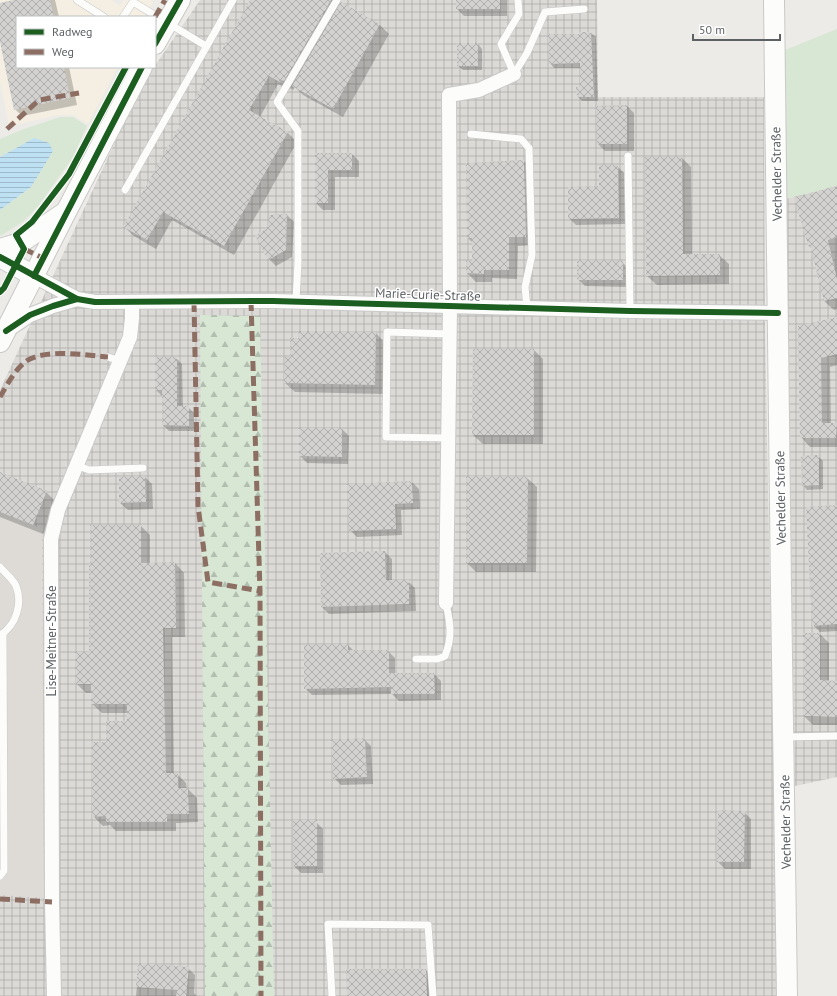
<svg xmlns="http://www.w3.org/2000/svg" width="837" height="996" viewBox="0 0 837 996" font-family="'PT Sans',sans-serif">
	<defs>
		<pattern id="industrial-grid" width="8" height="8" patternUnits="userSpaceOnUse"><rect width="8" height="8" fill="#dcdad7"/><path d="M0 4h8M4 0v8" fill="none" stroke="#b6b4b2"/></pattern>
		<pattern id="forest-firs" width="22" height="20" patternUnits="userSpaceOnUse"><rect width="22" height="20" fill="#d7e7d4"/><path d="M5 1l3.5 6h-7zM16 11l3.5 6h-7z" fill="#b2bfb0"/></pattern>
		<pattern id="water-rules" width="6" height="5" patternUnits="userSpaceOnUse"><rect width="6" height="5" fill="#bee0f3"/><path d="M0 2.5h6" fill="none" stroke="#9eb9c8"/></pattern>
		<pattern id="building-cross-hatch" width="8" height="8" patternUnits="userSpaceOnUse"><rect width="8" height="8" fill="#d3d2d0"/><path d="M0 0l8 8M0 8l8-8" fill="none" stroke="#aeaeac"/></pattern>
	</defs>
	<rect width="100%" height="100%" fill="#ecebe7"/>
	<polygon fill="#f4efe2" points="0,0 111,0 120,6 123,0 150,0 153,2 145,17 17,17 17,67 118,67 88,124 73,115 59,115 9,126 0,81"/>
	<g fill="url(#industrial-grid)">
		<polygon points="200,0 597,0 598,97 764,97 765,328 770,593 787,996 0,996 0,390 141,86"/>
		<polygon points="837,185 837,777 795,786 785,199"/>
	</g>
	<polygon fill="#dedbd7" points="0,512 42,529 44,898 0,895"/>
	<g fill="#d7e7d4">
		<polygon points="837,29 837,186 785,199 775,54"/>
		<polygon points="60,117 73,117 87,126 73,157 39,205 24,221 2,235 0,235 0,210 31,187 34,138 0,157 0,139 24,129"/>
	</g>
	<polygon fill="url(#forest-firs)" points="200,315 260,316 274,996 205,996"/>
	<polygon fill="url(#water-rules)" points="34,138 49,143 53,151 31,187 0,210 0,157"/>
	<g fill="#0003">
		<polygon points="18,0 55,0 59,17 17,17 17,67 69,67 77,105 22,116 15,109 0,37 0,4"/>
		<polygon points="251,0 334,0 340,6 342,4 380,25 389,34 343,117 303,95 295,87 293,90 291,88 289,90 278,84 260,117 288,133 297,142 234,255 172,220 156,249 134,236 124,227"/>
		<polygon points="457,0 507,0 507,16 464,16 457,9"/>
		<polygon points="591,33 596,37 598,101 582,101 578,97 581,88 581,68 554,68 550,63 580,35"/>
		<polygon points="478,44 482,49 482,70 463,70 458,66"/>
		<polygon points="627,106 634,113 634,151 605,151 598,144 597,107"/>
		<polygon points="316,154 352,154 359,161 359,177 335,177 335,210 323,210 316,203"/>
		<polygon points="682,158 691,167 692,255 719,255 729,264 729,284 657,285 647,276"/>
		<polygon points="524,161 533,170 535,245 518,246 517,279 492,278 492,282 476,282 467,273 473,262 473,243 468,238"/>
		<polygon points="617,166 624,173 625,224 576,225 569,218 600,187"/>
		<polygon points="837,187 837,309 834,310 824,301 812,249 808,245"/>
		<polygon points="287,215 294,222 292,257 276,266 269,259 256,236"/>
		<polygon points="622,262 629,269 629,287 585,286 578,279"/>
		<polygon points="837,318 837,365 830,367 831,424 837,425 837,447 810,447 801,437 799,327"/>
		<polygon points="376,333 385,343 384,394 295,392 285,383"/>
		<polygon points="534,350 543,359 543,444 483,444 473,435"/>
		<polygon points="176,358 182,364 183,407 188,407 194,413 194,431 169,431 163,425 162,396 156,390"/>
		<polygon points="300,429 342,429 349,436 348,464 307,463 300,456"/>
		<polygon points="818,456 823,461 823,489 807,490 803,485"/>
		<polygon points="0,473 46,492 56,502 43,534 0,517"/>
		<polygon points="145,477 152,484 153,509 128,510 120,503"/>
		<polygon points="527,478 537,487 536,572 476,572 467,563"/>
		<polygon points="412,482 419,489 420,509 401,510 402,535 357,537 350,530"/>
		<polygon points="837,506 837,631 820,632 813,625"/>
		<polygon points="141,526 150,535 150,564 175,563 184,573 185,637 172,637 174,774 177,774 186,783 187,789 188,789 197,798 198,822 176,823 176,831 116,831 110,825 103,826 93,816 107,743 128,722 128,713 102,713 92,704 92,693 86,693 77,684 90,653"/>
		<polygon points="385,552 392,559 392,581 408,581 415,588 416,611 329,614 322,607"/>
		<polygon points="804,634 820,634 829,643 829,682 837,682 837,725 813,725 804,716 805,668 804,667"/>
		<polygon points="348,645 354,651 388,651 395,658 395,674 434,674 441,681 441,700 399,701 392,694 312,695 305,688"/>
		<polygon points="364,739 371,746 373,784 341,785 334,778"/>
		<polygon points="744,812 751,819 751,869 725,869 718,862"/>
		<polygon points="316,822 323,829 323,873 301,873 294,866"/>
		<polygon points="139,964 188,968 195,975 194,993 197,996 136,996"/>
		<polygon points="426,970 435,979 435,996 348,996"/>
	</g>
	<g fill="url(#building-cross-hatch)">
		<polygon points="13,0 50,0 54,17 17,17 17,67 64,67 70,98 14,110 0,42 0,3"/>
		<polygon points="250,0 331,0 284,81 281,80 280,82 269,76 249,110 288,132 224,246 163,212 147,240 123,227"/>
		<rect x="456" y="0" width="44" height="9"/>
		<polygon points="341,2 380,24 333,109 292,86"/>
		<polygon points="579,32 591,32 594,97 577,97 576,87 580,87 580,63 549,64 548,34 579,34"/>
		<rect x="457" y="43" width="21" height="23"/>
		<polygon points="627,105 627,144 597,144 596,106"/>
		<polygon points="315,153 352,153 352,170 328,170 328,203 315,203"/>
		<polygon points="645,157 682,157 683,254 720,254 720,275 646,276"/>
		<polygon points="524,160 526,237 509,237 509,270 484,270 484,274 466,273 466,261 472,261 472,238 467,238 466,163"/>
		<polygon points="599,165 618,165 619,218 568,219 568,187 599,186"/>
		<polygon points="837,186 837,237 828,240 837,279 837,298 824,301 810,245 808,245 794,198"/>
		<polygon points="287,214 286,250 268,260 255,236 268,227 269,215"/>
		<polygon points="577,260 623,261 623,280 577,280"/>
		<polygon points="837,317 837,354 821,358 822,423 837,423 836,438 800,438 798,326"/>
		<polygon points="299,331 376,332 375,385 284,383 285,357 290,357 290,338 298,338"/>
		<polygon points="473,349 534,349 534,435 472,435"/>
		<polygon points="155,357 177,357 177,406 189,406 189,426 162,425 162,390 155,390"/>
		<polygon points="299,428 342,428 342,457 299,456"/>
		<polygon points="819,455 819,485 802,486 801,456"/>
		<polygon points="0,472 47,491 33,525 0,512"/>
		<polygon points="145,476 146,502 119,503 119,477"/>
		<polygon points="466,476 528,477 527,563 466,563"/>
		<polygon points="412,481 413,503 395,504 396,529 349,531 347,484"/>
		<polygon points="837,505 837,624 812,626 806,507"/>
		<polygon points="90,525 141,525 141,563 175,562 176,628 163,628 166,773 178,773 178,788 188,788 189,814 167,814 167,822 106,822 106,816 92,817 91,742 106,742 106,721 127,721 127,704 91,704 91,684 76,684 75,652 89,652 89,564 90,564"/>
		<polygon points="385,551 386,580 409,580 409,604 321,607 320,553"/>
		<polygon points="803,633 820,633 820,680 837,681 837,717 803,716 804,667 803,667"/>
		<polygon points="348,644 348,650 389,650 389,673 434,673 435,694 391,694 391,687 304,689 304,645"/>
		<polygon points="365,738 367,777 333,779 331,740"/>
		<polygon points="718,810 745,811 744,862 717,862"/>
		<rect x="293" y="820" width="24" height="46"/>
		<polygon points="138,963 189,967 186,996 176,996 177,990 136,987"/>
		<polygon points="346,969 426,969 427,996 347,996"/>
	</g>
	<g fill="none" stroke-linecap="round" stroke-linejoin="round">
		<defs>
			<g id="lane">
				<polyline points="77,0 104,17"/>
				<polyline points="123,17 133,2 206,46"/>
				<polyline points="514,74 527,53 545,12 584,9"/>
				<polyline points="514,74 501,44 519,14 518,0"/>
				<polyline points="471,134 521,139 529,148 532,255 525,287 527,308"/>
				<polyline points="628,156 630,311"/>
				<polyline points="125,190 233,0"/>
				<polyline points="296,301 298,262 298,131 277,102 337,0"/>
				<polyline points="108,357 120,361"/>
				<polyline points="448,438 386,437 387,332 449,334"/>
				<polyline points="76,465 89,470 143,468"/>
				<path d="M0,567c5,6 13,12 16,19 7,17 0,40 -16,49"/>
				<path d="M416,659h22l7,-3c8,-20 5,-33 1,-53"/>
				<polyline points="785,737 837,736"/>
				<polyline points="0,876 4,871 4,857 3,634"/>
				<polyline points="332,996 328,924 428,925 433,996"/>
			</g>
			<g id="street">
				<polyline points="34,276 77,299 95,302 273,301 630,311 778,313"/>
				<polyline points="6,331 30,315 53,306 77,299"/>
				<polyline points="446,603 450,306 449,95 479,90 514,74"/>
				<polyline points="54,996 52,902 51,539 58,510 130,337 132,318 132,302"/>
			</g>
			<g id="secondary">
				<polyline points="774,0 781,589 787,996"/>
				<polyline points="155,44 180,0"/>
				<polyline points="0,249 20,243 64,213"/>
				<polyline points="0,257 34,276"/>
				<polyline points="0,342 66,212 142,67"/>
			</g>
		</defs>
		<use href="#lane" stroke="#c9c9c9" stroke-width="8"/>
		<use href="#street" stroke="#c9c9c9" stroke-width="16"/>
		<use href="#secondary" stroke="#c9c9c8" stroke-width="22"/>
		<use href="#lane" stroke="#fcfcfb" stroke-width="7"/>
		<use href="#street" stroke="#fcfcfb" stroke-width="14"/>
		<use href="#secondary" stroke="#fcfcfb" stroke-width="20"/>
		<g stroke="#8d6e63" stroke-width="5" stroke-dasharray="10 5" stroke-linecap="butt">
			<polyline points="155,17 165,0"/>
			<polyline points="7,129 39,100 79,93"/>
			<polyline points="24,249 43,258"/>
			<polyline points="251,301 260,591 261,996"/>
			<polyline points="194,302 198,506 208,582 260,591"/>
			<path d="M0,397c7,-12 14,-26 25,-35 18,-14 60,-7 83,-5"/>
			<polyline points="0,899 52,902"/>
		</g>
		<defs>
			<g id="cycleway">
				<polyline points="155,44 180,0"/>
				<polyline points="0,257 77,299 95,302 273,301 630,311 778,313"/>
				<polyline points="34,276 142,67"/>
				<polyline points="0,292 4,288 24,249 16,235 32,222 69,174 126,67"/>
				<polyline points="6,331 30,315 53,306 77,299"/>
			</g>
		</defs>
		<use href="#cycleway" stroke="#fff" stroke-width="8"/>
		<use href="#cycleway" stroke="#1b5e20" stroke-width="6"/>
	</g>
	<g text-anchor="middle" stroke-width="3" stroke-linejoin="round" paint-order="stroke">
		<g font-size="13" fill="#5d6164" stroke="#fff">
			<text transform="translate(776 174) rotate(-91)" y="5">Vechelder Straße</text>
			<text transform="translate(428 294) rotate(2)" y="5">Marie-Curie-Straße</text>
			<text transform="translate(780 498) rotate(-91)" y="5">Vechelder Straße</text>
			<text transform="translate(51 641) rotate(-90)" y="5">Lise-Meitner-Straße</text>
			<text transform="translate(785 822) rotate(-91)" y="5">Vechelder Straße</text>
		</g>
	</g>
	<rect x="16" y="16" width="140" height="52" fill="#ffffff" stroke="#bec0c1"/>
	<rect x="24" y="29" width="20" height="6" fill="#1b5e20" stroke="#bec0c1"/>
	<text x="52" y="36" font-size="12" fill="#5d6164">Radweg</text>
	<rect x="24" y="49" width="20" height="6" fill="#8d6e63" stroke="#bec0c1"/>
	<text x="52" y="56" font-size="12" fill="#5d6164">Weg</text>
	<path d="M693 34v6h87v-6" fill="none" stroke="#5d6164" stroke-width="2"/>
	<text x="699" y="34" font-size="12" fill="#5d6164" stroke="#ffffff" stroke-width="3" paint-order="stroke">50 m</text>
</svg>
